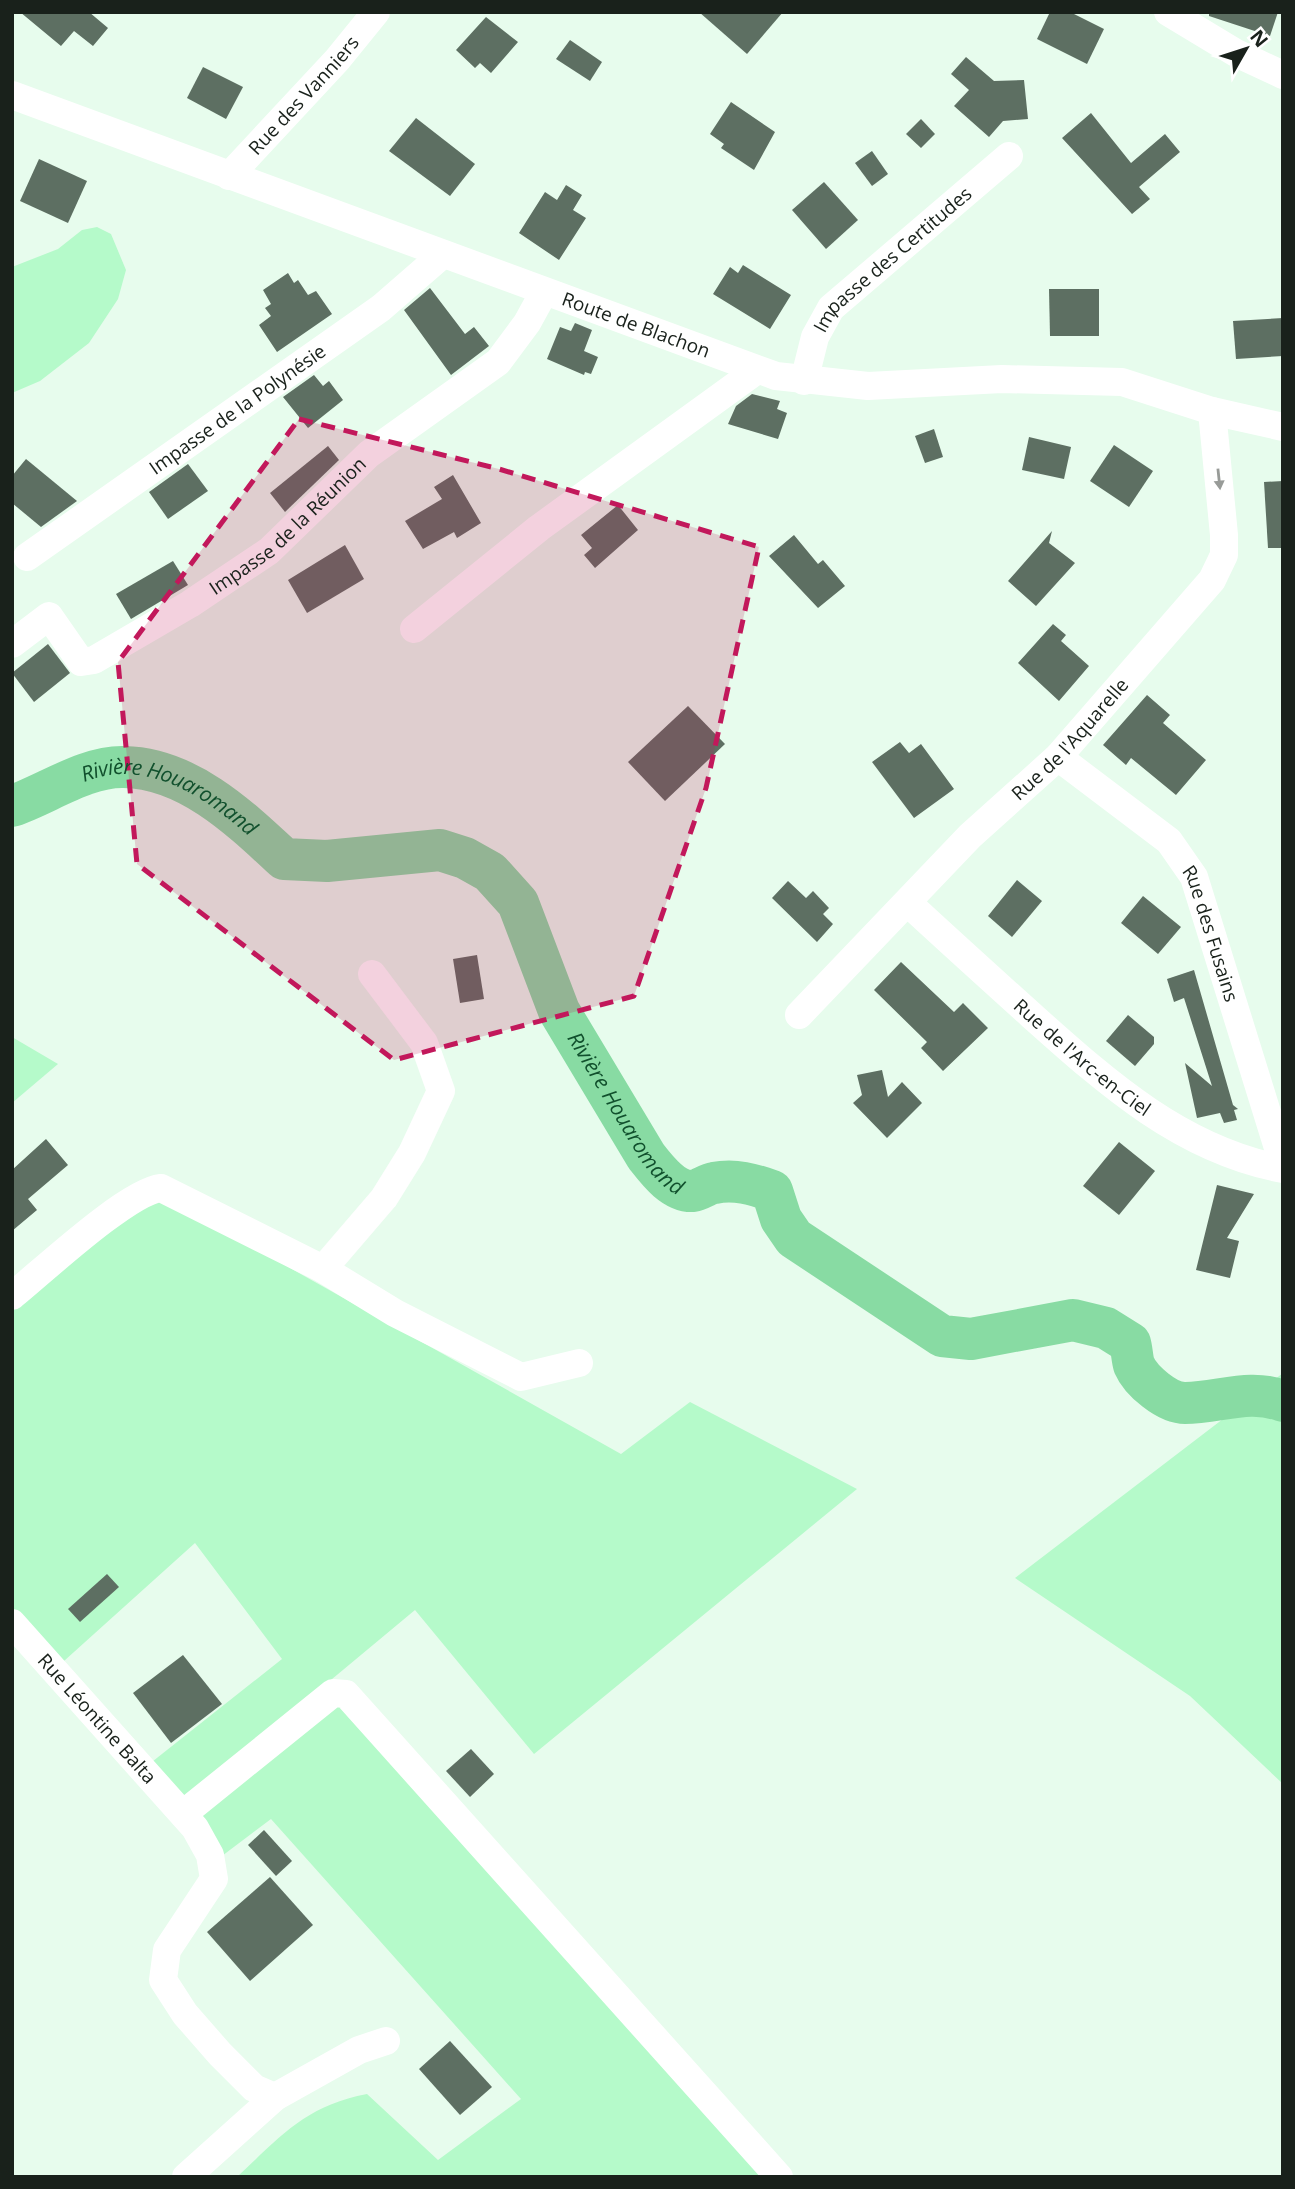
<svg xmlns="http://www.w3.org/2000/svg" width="1295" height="2189" viewBox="0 0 1295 2189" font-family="'Open Sans',sans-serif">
	<rect width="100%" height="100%" fill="#e7fced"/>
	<g fill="#b5faca">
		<polygon points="97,227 111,234 126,270 118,299 89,343 40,381 12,393 12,267 58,249 82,230"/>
		<polygon points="12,1037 58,1064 12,1103"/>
		<polygon points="169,1200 621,1454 690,1402 857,1489 534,1754 415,1610 177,1808 143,1769 282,1659 195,1543 54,1670 12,1623 12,1296 115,1212"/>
		<polygon points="1283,1373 1283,1784 1190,1696 1015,1578"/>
		<path d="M333,1693l446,484h-542c44,-41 68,-71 130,-83l71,66 83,-61 -250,-280 -53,40 -35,-45z"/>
	</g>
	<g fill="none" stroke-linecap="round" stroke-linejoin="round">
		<path stroke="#88dba3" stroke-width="42" id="s1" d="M12,806c35,-12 74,-40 112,-39 64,1 116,51 160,92l43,2 113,-11 25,8 25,14 28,31 41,108 87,145c11,14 27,36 47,35 7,-1 14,-7 21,-8 21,-4 39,1 58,8l9,28 13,19 148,98 29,3 102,-19 33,8 24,15c2,7 2,15 4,22 7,16 33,38 51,38 34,0 64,-15 98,-2"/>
	</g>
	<g fill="#5d6f62">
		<polygon points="20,12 89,12 108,28 93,46 74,31 61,46"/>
		<polygon points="699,12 783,12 747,54"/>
		<polygon points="1050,12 1070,12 1104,29 1087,64 1037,39"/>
		<polygon points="1209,12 1278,12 1270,36 1209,16"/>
		<polygon points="486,17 518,42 491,73 480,63 475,68 456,50"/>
		<polygon points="570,40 602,62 590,81 556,59"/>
		<polygon points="966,57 994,81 1024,80 1028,119 1003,121 989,137 954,106 969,90 951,74"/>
		<polygon points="203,67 243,87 226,119 187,98"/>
		<polygon points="731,102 775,132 754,170 721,148 724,144 710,134"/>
		<polygon points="1091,113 1131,163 1165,134 1180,152 1139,187 1150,199 1132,214 1062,138"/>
		<polygon points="416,118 475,164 450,196 389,151"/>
		<polygon points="921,119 935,134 921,148 906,134"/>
		<polygon points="872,151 888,174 872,186 855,163"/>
		<polygon points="39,159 87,181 68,223 20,201"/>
		<polygon points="824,182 858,220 826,249 792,210"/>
		<polygon points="566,185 582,195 573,210 586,218 559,260 519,233 545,192 557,200"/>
		<polygon points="743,265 791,295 770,329 713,294 730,267 738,273"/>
		<polygon points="288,273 294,283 298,280 308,295 316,291 332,314 277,352 259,325 271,316 265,308 271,304 263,290"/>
		<polygon points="430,288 465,334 474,327 489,346 451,375 404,310"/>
		<polygon points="1049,289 1099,289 1099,336 1050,336"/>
		<polygon points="1283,318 1283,356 1236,359 1233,321"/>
		<polygon points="575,323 592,330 584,351 598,357 591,374 585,372 584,375 547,359 560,327 571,331"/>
		<polygon points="314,375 323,386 329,381 343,400 308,428 283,397"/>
		<polygon points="752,394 780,401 777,409 787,413 778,439 728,424 736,406"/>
		<polygon points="934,429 943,457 925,463 915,436"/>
		<polygon points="1029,437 1071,447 1064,479 1022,470"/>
		<polygon points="1114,445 1153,471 1129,507 1090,481"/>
		<polygon points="328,446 339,460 285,512 270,493"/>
		<polygon points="26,459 77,501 41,527 12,503 12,476"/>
		<polygon points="188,464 208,491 168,519 149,492"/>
		<polygon points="453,475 481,523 457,538 454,532 423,549 405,521 442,499 434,487"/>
		<polygon points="1283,481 1283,548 1268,548 1264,482"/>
		<polygon points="618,505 638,530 595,568 584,555 592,548 581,535"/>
		<polygon points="1052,531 1049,543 1075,563 1036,606 1008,581"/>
		<polygon points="794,535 818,564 823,560 845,586 818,608 769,556"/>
		<polygon points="345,545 364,579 307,613 288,580"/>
		<polygon points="173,561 188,585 131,619 116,594"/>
		<polygon points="1053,624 1066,635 1061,641 1089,666 1059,701 1018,663"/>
		<polygon points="48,644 70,673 34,702 12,673"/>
		<polygon points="1147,695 1170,715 1163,723 1206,760 1176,795 1131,758 1126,765 1103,745"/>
		<polygon points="688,706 725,744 665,801 628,762"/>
		<polygon points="900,742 909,753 921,744 954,789 914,818 872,762"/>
		<polygon points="1017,880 1042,901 1012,937 988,916"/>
		<polygon points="788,881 806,898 813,891 829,908 823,914 833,924 817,942 772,898"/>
		<polygon points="1143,896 1181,927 1158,954 1121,923"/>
		<polygon points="477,955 484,999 460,1003 453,959"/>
		<polygon points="901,962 954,1012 963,1003 988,1028 943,1071 921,1048 927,1042 874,990"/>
		<polygon points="1194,970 1233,1105 1238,1109 1234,1110 1237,1120 1224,1123 1220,1113 1197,1118 1185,1063 1212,1086 1184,998 1174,1002 1167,979"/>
		<polygon points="1128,1015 1154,1037 1154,1044 1135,1066 1106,1041"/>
		<polygon points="882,1070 888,1097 902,1082 922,1103 887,1138 853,1103 862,1095 857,1075"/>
		<polygon points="46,1139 68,1165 28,1199 37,1210 12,1231 12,1170"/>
		<polygon points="1119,1142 1155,1171 1119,1215 1083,1186"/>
		<polygon points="1217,1185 1254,1194 1227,1238 1239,1241 1230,1278 1196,1270"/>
		<polygon points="107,1574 119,1587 80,1622 68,1609"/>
		<polygon points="183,1655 222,1704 171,1743 133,1693"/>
		<polygon points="471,1749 494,1774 470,1797 446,1771"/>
		<polygon points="264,1830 292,1861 276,1876 248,1845"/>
		<polygon points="270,1877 313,1925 250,1981 207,1932"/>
		<polygon points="450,2041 492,2087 460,2115 419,2069"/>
	</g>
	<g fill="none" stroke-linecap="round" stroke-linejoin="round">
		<g stroke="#fff" stroke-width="28">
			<polyline points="1168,12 1236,53 1283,75"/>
			<path id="s2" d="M12,95l764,281 92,10 134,-7 120,3 90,29 71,16"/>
			<path id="s3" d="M229,176l108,-116 39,-48"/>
			<path id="s4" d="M804,381l11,-44 16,-29 178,-152"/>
			<path id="s5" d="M27,557l354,-249 61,-53"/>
			<polyline points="414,629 539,528 757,370"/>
			<path id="s6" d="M12,644l37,-28 32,46 13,-2 96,-56 79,-53 100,-97 129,-92 29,-39 17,-31"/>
			<path id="s7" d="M1058,757l111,84 25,36 89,287"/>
			<path id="s8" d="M908,903c41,38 82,75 123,112 75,67 150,135 252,154"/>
			<path id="s9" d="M799,1015l171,-179 88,-79 154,-177 12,-25v-20l-12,-124"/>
			<polyline points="323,1269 384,1198 412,1153 441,1091 424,1043 372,974"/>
			<path d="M12,1296c31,-25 115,-104 149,-108l162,81 72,44 126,64 58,-14"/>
			<path id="s10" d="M12,1623l183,205 15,27 4,24 -47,71 -4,30 22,34 35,40 34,34 21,9"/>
			<polyline points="183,1814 333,1693 346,1694 779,2177"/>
			<polyline points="186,2177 275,2097 359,2050 386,2041"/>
		</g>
	</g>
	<defs><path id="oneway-solid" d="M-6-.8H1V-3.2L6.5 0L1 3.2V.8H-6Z" transform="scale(1.75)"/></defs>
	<use fill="#989b98" href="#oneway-solid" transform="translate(1219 479) rotate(84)"/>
	<path fill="#c2185b" fill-opacity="0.2" stroke="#c2185b" stroke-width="5" stroke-dasharray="14 9" stroke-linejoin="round" d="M299,419l200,50 260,78 -53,241 -72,208 -240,64 -257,-196 -19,-202z"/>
	<g text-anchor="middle" stroke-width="7" stroke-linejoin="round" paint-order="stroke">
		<g font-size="19" fill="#19211b" stroke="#fff">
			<text dy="7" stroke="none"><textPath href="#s3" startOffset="110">Rue des Vanniers</textPath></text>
			<text dy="7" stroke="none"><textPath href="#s4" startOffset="156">Impasse des Certitudes</textPath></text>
			<text dy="7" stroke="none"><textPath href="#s2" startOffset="665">Route de Blachon</textPath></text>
			<text dy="7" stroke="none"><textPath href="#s5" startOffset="257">Impasse de la Polynésie</textPath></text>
			<text dy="7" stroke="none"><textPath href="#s6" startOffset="352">Impasse de la Réunion</textPath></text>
			<text dy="7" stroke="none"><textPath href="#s9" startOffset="387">Rue de l'Aquarelle</textPath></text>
			<text dy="7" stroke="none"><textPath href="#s7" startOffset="242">Rue des Fusains</textPath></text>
			<text dy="7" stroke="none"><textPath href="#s8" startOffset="233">Rue de l'Arc-en-Ciel</textPath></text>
			<text dy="7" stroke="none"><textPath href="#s10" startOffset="128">Rue Léontine Balta</textPath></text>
		</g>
		<g font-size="21" font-style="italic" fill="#11502d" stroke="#fff">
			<text dy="7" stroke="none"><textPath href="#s1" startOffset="172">Rivière Houaromand</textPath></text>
			<text dy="7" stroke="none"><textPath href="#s1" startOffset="800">Rivière Houaromand</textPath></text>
		</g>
	</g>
	<rect width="1295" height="2189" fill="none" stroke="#19211b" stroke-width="28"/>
	<g transform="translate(1246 49) rotate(51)" stroke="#ffffff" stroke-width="5" paint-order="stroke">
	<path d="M0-5L12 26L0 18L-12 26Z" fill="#19211b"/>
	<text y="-10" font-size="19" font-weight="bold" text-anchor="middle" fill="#19211b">N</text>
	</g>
</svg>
